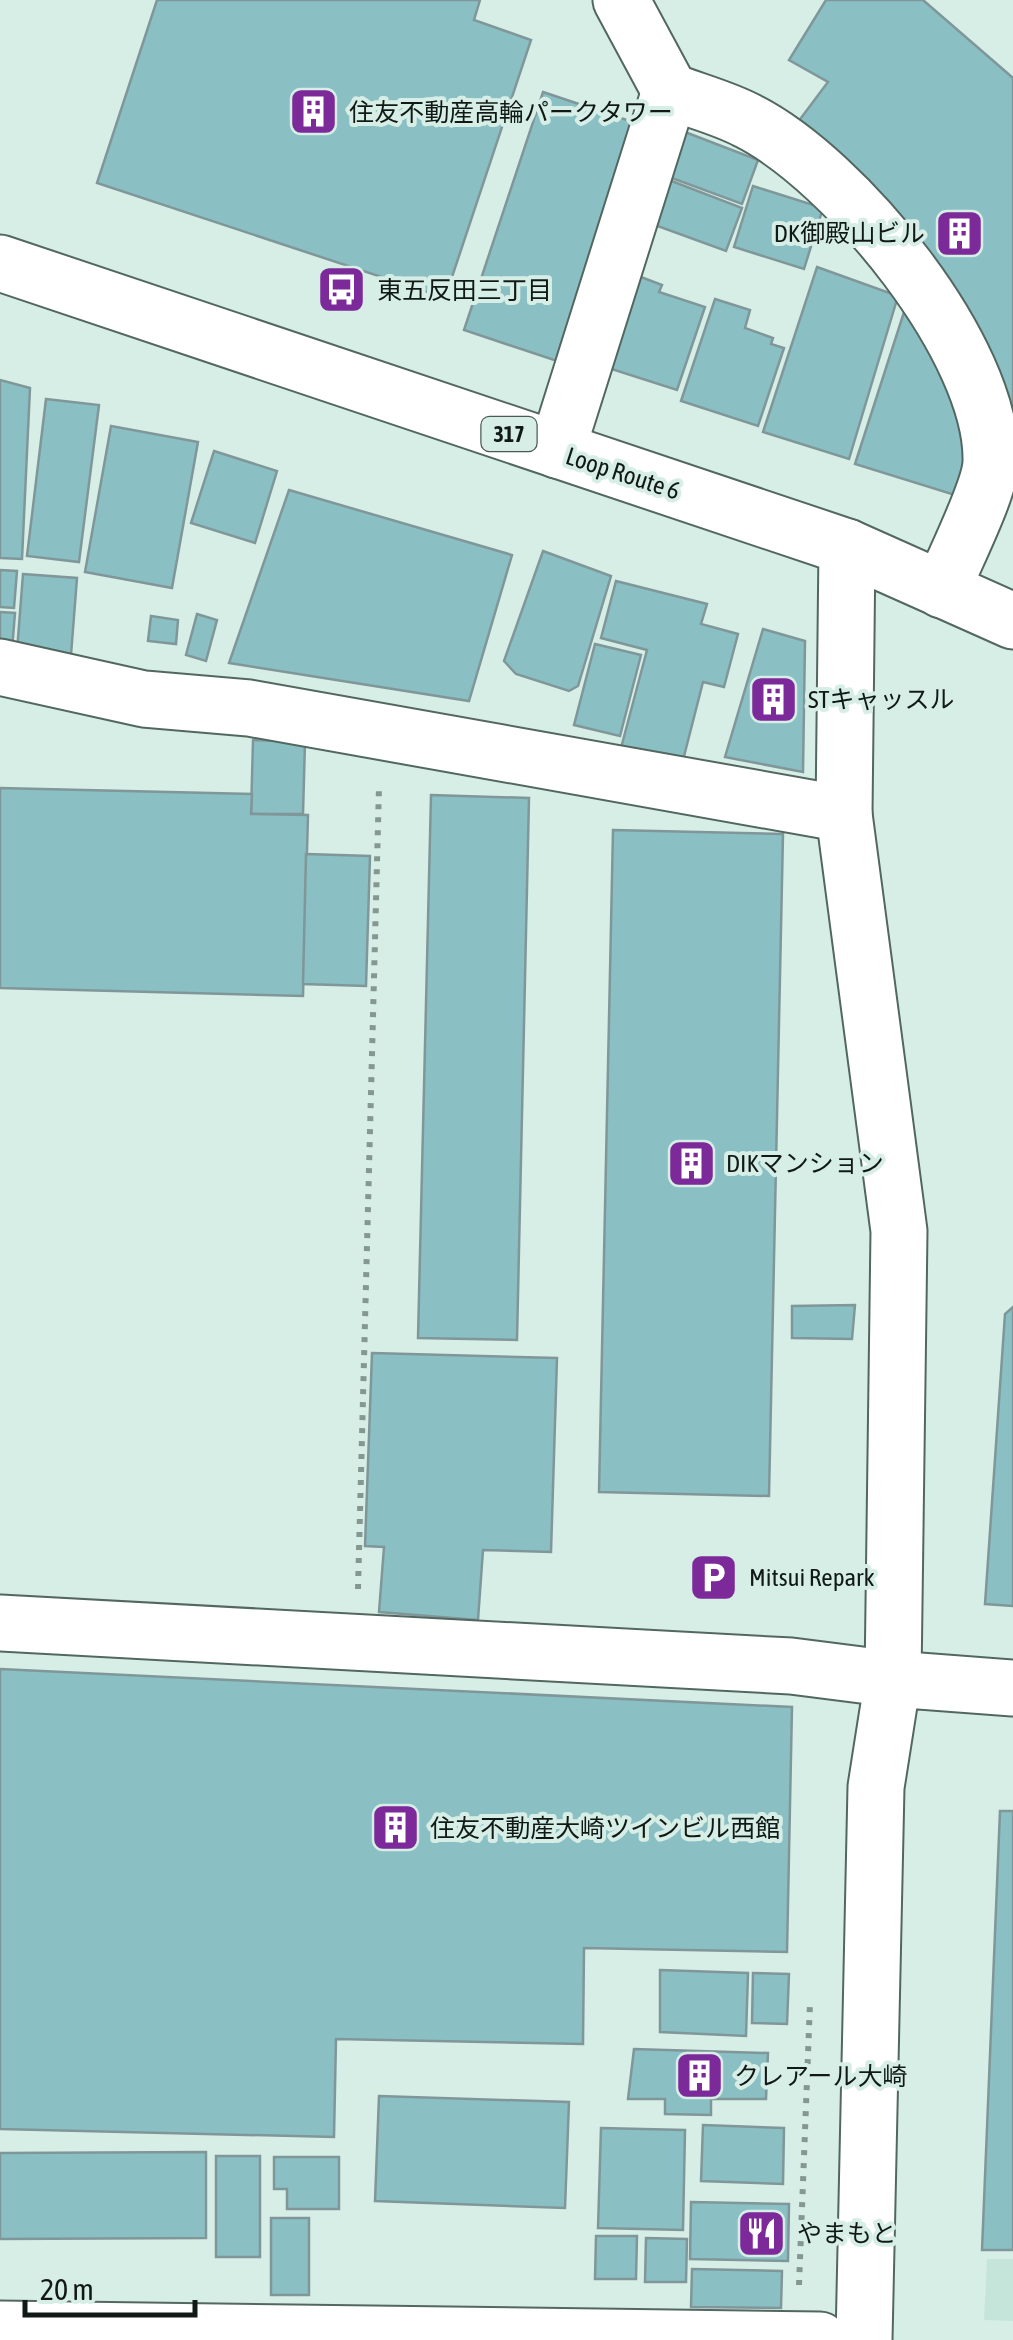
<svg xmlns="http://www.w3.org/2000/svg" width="1013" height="2340" viewBox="0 0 1013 2340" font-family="'Asap Condensed','Noto Sans JP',sans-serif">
	<rect width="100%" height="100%" fill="#d7eee7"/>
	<polygon fill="#c5e5db" points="987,2259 1013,2259 1013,2321 984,2320"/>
	<g fill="#8abfc4" stroke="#809799" stroke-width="2.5">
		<polygon points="157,0 480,0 474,20 531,40 445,298 97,183"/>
		<polygon points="826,0 923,0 1013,78 1013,425 795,126 828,82 789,60"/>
		<polygon points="543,92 651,128 572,366 464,330"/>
		<polygon points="685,132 758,160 742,204 669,177"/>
		<polygon points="669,180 742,208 726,251 652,224"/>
		<polygon points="753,186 823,208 804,269 734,247"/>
		<polygon points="817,267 898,296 849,459 763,432"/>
		<polygon points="633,274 662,285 659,292 705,307 677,390 602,366"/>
		<polygon points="715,299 750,310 745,328 773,338 771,344 784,348 758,426 681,401"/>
		<polygon points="906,306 975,434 958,496 855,464"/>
		<polygon points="0,380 30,388 22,559 0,558"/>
		<polygon points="46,399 99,405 79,562 27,556"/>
		<polygon points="111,426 198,442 172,588 85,572"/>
		<polygon points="214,451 277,471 255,543 191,523"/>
		<polygon points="289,490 512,555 469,701 229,663"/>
		<polygon points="543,551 611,576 578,686 569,691 516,674 504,661"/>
		<polygon points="0,570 17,571 14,608 0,607"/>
		<polygon points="23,574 77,578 71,655 17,651"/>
		<polygon points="616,581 707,604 701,624 738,634 724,687 703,682 682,764 621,748 647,650 601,638"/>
		<polygon points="0,612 15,613 12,650 0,649"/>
		<polygon points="197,614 217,620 206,661 186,655"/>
		<polygon points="151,616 178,620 176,644 148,641"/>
		<polygon points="763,629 805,641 803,772 725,757"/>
		<polygon points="595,644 641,655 620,736 574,725"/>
		<polygon points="253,740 305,742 303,814 251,814"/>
		<polygon points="0,788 252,794 251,814 308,815 303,996 0,988"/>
		<polygon points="431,795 529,798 517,1340 418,1338"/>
		<polygon points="613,830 783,834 769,1496 599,1492"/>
		<polygon points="306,854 370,856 366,986 303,984"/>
		<polygon points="855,1305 852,1339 792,1338 792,1306"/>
		<polygon points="1013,1307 1013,1606 985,1604 1005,1314"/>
		<polygon points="372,1353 557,1358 551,1552 483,1550 478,1620 379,1612 384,1547 365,1546"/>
		<polygon points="0,1669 792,1707 787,1952 584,1948 583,2044 336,2039 334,2137 0,2129"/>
		<polygon points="1000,1811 1013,1811 1013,2250 982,2250"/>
		<polygon points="660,1970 748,1973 746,2036 660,2032"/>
		<polygon points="753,1973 789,1974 787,2024 752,2023"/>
		<polygon points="634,2049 768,2053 766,2099 711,2099 711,2115 665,2114 665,2099 628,2099"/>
		<polygon points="379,2096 569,2102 565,2208 375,2201"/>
		<polygon points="703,2125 784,2128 783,2184 701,2181"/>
		<polygon points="601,2128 685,2130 683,2230 598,2228"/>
		<polygon points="206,2152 206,2238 0,2239 0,2153"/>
		<rect x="216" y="2156" width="44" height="101"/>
		<polygon points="274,2157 339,2157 339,2209 287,2209 287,2189 274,2189"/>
		<polygon points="691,2202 789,2204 788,2261 690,2259"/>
		<rect x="271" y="2218" width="38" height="77"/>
		<polygon points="596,2236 637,2236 636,2279 595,2279"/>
		<polygon points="646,2238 687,2239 686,2282 645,2282"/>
		<polygon points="692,2269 782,2271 781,2308 691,2307"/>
	</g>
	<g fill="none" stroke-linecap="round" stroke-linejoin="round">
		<defs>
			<g id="minor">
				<path d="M621,0l49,91c25,10 54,17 78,30 97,49 246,229 243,341 -1,28 -37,98 -49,128"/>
				<polyline points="557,450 670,91"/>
				<polyline points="0,667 144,699 249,708 844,814"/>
				<polyline points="0,1623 791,1666 893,1679 899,1231 844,814 847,547"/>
				<polyline points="0,2329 820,2340"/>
			</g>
			<polyline id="tertiary" points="864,2340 876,1787 893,1679 1013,1688"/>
			<polyline id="primary" points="0,263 847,547 1013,621"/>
		</defs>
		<use href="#minor" stroke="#536761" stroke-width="59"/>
		<use href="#tertiary" stroke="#536761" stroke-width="59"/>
		<use href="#primary" stroke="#536761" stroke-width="59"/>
		<g stroke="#859791" stroke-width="6" stroke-dasharray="5 8" stroke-linecap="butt">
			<polyline points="358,1589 379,787"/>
			<polyline points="799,2285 810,2003"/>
		</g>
		<use href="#minor" stroke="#fff" stroke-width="55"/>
		<use href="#tertiary" stroke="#fff" stroke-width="55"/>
		<use href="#primary" stroke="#fff" stroke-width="55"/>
	</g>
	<defs>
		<symbol id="building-square" viewBox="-11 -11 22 22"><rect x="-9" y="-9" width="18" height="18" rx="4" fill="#7c2999" stroke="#d7eee7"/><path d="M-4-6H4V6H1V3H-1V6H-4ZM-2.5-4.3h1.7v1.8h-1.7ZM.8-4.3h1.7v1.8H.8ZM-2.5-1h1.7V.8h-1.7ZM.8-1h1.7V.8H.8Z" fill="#fff"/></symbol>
		<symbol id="bus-square" viewBox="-11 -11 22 22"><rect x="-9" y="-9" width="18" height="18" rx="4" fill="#7c2999" stroke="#d7eee7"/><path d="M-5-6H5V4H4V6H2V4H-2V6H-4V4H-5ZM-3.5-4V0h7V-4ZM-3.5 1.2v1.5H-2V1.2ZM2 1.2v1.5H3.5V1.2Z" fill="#fff"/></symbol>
		<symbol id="parking-square" viewBox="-11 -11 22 22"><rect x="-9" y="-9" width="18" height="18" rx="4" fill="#7c2999" stroke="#d7eee7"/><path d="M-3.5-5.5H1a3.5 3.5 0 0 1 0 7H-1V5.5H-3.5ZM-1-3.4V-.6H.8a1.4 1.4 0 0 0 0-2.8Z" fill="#fff"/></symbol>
		<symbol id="restaurant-square" viewBox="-11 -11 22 22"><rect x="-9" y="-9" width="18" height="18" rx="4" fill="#7c2999" stroke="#d7eee7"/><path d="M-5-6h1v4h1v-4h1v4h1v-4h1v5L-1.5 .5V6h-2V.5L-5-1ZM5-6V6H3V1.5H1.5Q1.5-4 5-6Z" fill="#fff"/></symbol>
	</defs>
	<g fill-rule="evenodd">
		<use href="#building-square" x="286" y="84" width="55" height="55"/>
		<use href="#building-square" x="932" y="206" width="55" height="55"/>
		<use href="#bus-square" x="314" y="262" width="55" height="55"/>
		<use href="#building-square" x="746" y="672" width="55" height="55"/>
		<use href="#building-square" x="664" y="1136" width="55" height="55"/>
		<use href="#parking-square" x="686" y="1550" width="55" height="55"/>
		<use href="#building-square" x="368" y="1800" width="55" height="55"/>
		<use href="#building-square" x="672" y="2048" width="55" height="55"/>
		<use href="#restaurant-square" x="734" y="2206" width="55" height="55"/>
	</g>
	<g text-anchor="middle" stroke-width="8" stroke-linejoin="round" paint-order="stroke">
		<rect fill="#d7eee7" stroke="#4c5955" stroke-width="2.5" x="481.5" y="417" width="55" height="34" rx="8"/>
		<g font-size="22" font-weight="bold" fill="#101916">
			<text x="509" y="442">317</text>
		</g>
		<g font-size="25" fill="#101916" stroke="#d7eee7" text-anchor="start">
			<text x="349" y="121">住友不動産高輪パークタワー</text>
			<text x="925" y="242" text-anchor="end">DK御殿山ビル</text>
			<text x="377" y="299">東五反田三丁目</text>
			<text x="808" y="708">STキャッスル</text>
			<text x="726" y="1172">DIKマンション</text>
			<text x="749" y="1586">Mitsui Repark</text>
			<text x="430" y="1837">住友不動産大崎ツインビル西館</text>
			<text x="734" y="2085">クレアール大崎</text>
			<text x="797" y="2242">やまもと</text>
		</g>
		<g font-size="25" fill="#101916" stroke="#d7eee7">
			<text transform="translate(623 473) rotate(18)" y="9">Loop Route 6</text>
		</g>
	</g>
	<path d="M25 2300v15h170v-15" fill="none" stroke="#101916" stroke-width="5"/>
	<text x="40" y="2300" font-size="30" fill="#101916" stroke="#d7eee7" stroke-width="8" paint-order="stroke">20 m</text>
</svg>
